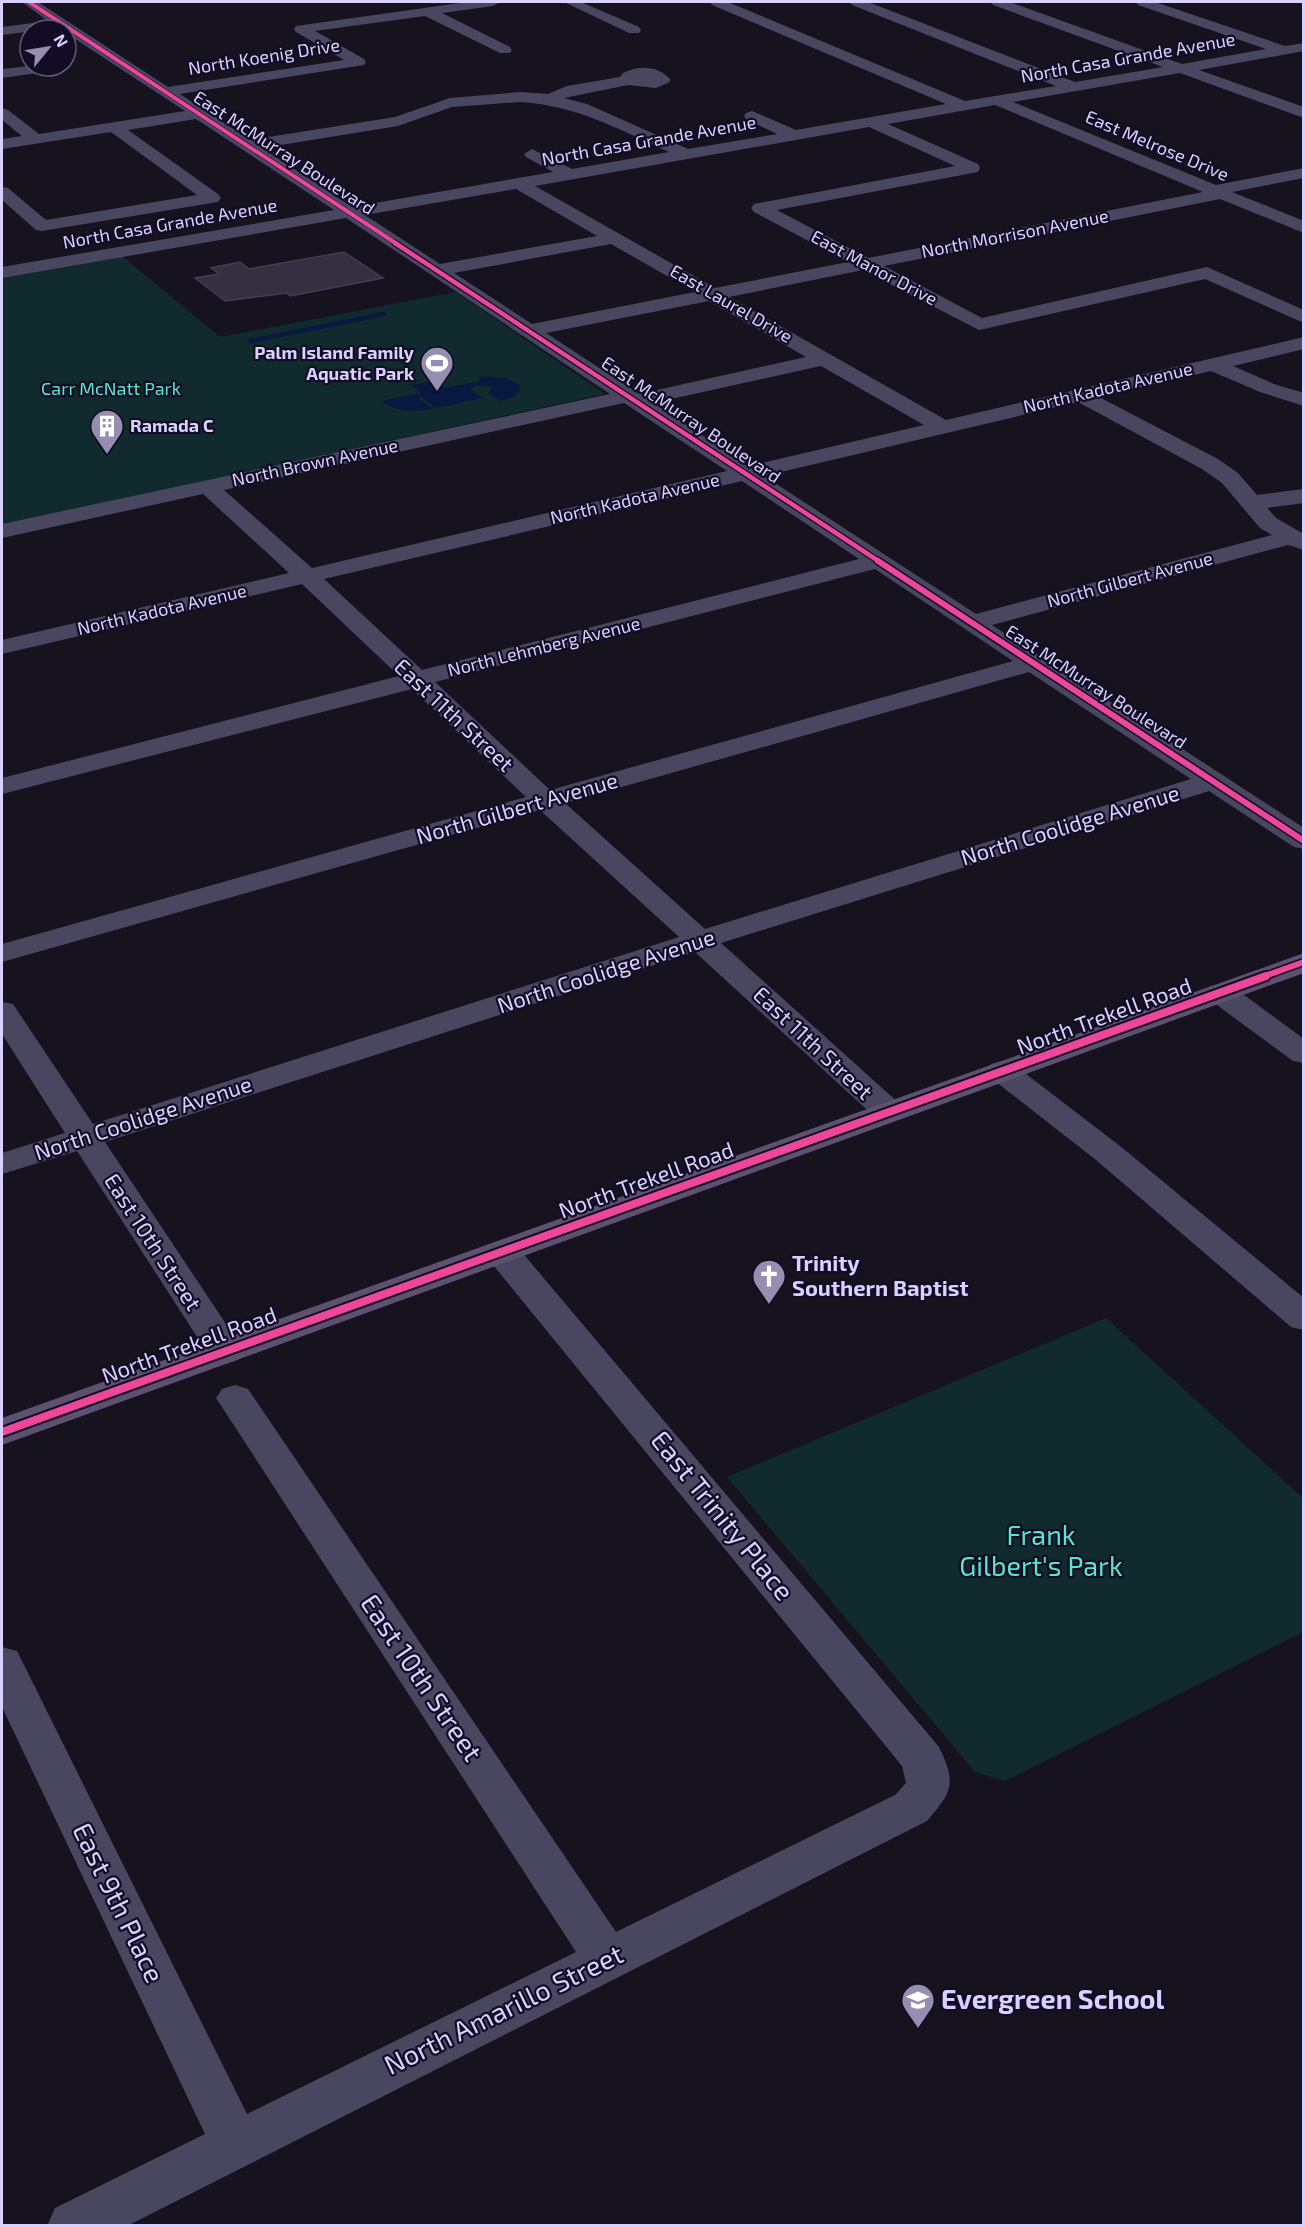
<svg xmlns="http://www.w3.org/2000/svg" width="1305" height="2227" viewBox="0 0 1305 2227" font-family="'Exo 2',sans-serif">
	<rect width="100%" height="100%" fill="#16131f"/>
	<g fill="#112a2d">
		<polygon points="122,256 220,337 456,292 605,394 2,525 2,277"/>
		<polygon points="1106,1318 1303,1498 1303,1632 1005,1781 975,1772 727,1477"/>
	</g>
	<path fill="#081841" d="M479,376l25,2 13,5 3,4c-2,10 -12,12 -20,14l-12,-8 6,-5 -15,-3 -10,3 14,10 -47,10 -14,-11 -4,1 14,11c-18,3 -36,3 -51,-8l41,-8 -11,-8 25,-4 10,7 34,-7z"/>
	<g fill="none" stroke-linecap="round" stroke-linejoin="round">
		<polyline stroke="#081841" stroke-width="4.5" points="250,341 384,314"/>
	</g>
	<polygon fill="#343042" stroke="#433c54" stroke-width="1.5" points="344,252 383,278 290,296 287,293 225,301 195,278 219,274 211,268 240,262 249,269"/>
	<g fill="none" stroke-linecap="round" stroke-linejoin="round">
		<g fill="#494660" fill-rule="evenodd">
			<path d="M22,2h16l130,85 176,-27 -48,-28 -2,-3 2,-3 171,-24h33l-7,4 -51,7 68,34 2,3 -2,3h-10l-75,-37 -110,15 49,28 2,3 -2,3 -184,29 70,46 145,-23 55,-19 71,-6 27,2 19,-8 53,-9 3,-4c16,-8 35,-8 48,7l-3,3 -12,5 -28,-3 -64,13 23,6 101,45 89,-15 -31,-15 -2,-3 2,-3 6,-2 44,19 150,-26 -234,-99 -2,-3h18l237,99 91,-15 -204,-81 -2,-3h18l207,80 88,-15 -170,-62 -2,-3h19l172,62 84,-15 -128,-44 -2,-3h19l130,44 19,-3v8l-105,19 105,37v11l-124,-45 -167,29 203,83 88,-17v10l-72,14 72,29v12l-84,-34 -336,67 98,52 225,-51 97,43v13l-99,-44 -226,51 -116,-60 -134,27 217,123 358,-83v12l-71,17 41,18 30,9v13l-44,-14 -49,-21 -112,26 119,62 20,14 19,22 47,-6v14l-37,5 9,10 28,16v16l-16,-5 -296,80 312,203v21l-10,-2 -85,-56 -488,152 180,162 4,7 -4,7 -12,3 -12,-3 -182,-167 -590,190 139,209 -6,9 -13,4 -13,-4 -135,-209 -75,23v-21l63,-20 -63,-99v-32l11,2 80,120 586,-187 -139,-127 -538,152v-18l524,-147 -114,-108 -410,105v-16l397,-102 -97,-92 -300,70v-14l287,-67 -86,-79 -201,44v-14l608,-130 -264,-176 -344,60v-11l332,-57 -138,-91 -68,11 90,64 3,4 -3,4 -176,29 -6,-1 -34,-30v-13l6,1 38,32 151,-25 -86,-63 -109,17v-10l20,-3 -20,-16v-12l6,2 31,24 146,-23 -119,-78v-3l-8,-2 -56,7v-8l46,-6zM521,102c57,4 97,27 148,50l-97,17 -40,-20 -8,5 2,3 27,15 -201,35 -90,-59 136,-22 54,-19zM995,105l208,87 -335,66 -91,-48 201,-38 2,-4 -2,-4 -90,-40zM869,127l86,39 -201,38 -3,4 3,4 94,50 -133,26 -180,-102zM516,189l81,47 -157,28 -75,-49zM611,244l84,48 -163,32 -78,-51zM709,301l97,56 -167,37 -93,-61zM821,366l103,59 -175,41 -96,-63zM1078,402l124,67 20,14 38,45 12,7 -296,79 -212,-138zM624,403l103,68 -415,97 -88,-78zM742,481l117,78 -437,111 -98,-91zM875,569l138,92 -463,129 -115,-108zM1029,672l162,107 -486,150 -140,-126z"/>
			<polygon points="564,2 581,2 639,27 641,30 639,33 629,33"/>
			<polygon points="66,65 66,66 64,69 59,70 2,78 2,69 30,66"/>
			<polygon points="1221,984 1232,986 1304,1039 1304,1063 1293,1061 1210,1000 1206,993 1210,986"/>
			<polygon points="1002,1061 1013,1064 1120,1146 1304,1298 1304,1330 1291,1327 1096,1160 991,1078 986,1071 991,1064"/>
			<path d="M502,1241l13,3 424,503c18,37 13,45 -12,74l-800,405h-80l8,-18 150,-74 -203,-427v-60l15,4 6,12 224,451 329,-162 -354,-545 -6,-9 6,-9 13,-4 13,4 368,543 279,-137 11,-12 -4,-17 -413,-506 -5,-8 5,-8z"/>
		</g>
		<polygon fill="#5e5071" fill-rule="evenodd" points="1304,953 1304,973 2,1445 2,1418"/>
		<defs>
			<polyline id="cycleway-far3" points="29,2 397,244"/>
			<polyline id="cycleway-far2" points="395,243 880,562"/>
			<g id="cycleway-far1">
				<polyline points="878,561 1304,841"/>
				<polyline points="1262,977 1304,962"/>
			</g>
			<polyline id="cycleway" points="2,1432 1266,976"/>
		</defs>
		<use href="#cycleway-far3" stroke="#120d25" stroke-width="5"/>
		<use href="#cycleway-far2" stroke="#120d25" stroke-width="7"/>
		<use href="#cycleway-far1" stroke="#120d25" stroke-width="9"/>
		<use href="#cycleway" stroke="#120d25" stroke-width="12"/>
		<use href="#cycleway-far3" stroke="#ed469a" stroke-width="4"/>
		<use href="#cycleway-far2" stroke="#ed469a" stroke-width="4.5"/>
		<use href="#cycleway-far1" stroke="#ed469a" stroke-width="6"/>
		<use href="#cycleway" stroke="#ed469a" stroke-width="8"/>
	</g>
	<defs>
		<symbol id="stadium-pin" viewBox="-11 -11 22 30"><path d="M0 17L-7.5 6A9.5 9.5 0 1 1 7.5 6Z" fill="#958eb1" stroke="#120d25"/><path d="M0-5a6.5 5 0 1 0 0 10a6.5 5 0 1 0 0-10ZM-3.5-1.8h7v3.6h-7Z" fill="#fff"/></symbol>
		<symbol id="building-pin" viewBox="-11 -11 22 30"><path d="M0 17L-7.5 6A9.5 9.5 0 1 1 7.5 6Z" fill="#958eb1" stroke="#120d25"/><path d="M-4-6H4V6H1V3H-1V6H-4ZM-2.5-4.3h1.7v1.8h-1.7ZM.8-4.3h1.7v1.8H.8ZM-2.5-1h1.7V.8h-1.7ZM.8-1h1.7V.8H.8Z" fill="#fff"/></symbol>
		<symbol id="church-pin" viewBox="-11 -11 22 30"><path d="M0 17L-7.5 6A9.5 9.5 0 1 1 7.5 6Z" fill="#958eb1" stroke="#120d25"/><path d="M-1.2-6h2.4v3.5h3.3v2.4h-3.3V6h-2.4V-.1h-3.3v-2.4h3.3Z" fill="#fff"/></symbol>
		<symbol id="school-pin" viewBox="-11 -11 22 30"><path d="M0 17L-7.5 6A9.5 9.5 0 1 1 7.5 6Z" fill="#958eb1" stroke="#120d25"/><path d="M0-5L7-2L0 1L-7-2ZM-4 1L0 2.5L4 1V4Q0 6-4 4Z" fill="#fff"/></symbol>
	</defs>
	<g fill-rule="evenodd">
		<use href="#stadium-pin" x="418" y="344" width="38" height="52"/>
		<use href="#building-pin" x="88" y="407" width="38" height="52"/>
		<use href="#church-pin" x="750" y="1257" width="38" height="52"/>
		<use href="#school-pin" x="899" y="1981" width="38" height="52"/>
	</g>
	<g text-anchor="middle" stroke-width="4.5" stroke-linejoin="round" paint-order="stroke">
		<g font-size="18" fill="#d9d1ff" stroke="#120d25">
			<text transform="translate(264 57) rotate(-9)" y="6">North Koenig Drive</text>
			<text transform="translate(1128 58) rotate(-10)" y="6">North Casa Grande Avenue</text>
			<text transform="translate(649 141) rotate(-10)" y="6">North Casa Grande Avenue</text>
			<text transform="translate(1157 146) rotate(23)" y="6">East Melrose Drive</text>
			<text transform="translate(284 153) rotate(33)" y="6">East McMurray Boulevard</text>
			<text transform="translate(170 224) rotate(-10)" y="6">North Casa Grande Avenue</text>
			<text transform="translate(1015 234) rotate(-11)" y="6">North Morrison Avenue</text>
			<text transform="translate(874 268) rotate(28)" y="6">East Manor Drive</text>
			<text transform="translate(731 304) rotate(30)" y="6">East Laurel Drive</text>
			<text transform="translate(1108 388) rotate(-13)" y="6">North Kadota Avenue</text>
			<text transform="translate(691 420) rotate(34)" y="6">East McMurray Boulevard</text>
			<text transform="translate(315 463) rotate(-12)" y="6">North Brown Avenue</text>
			<text transform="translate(635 499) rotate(-13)" y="6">North Kadota Avenue</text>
			<text transform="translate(1130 580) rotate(-15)" y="6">North Gilbert Avenue</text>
			<text transform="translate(162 610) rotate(-13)" y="6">North Kadota Avenue</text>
			<text transform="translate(544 647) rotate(-14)" y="6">North Lehmberg Avenue</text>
			<text transform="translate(1096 687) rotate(33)" y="6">East McMurray Boulevard</text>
		</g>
		<g font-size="18" font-weight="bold" fill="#d9d1ff" stroke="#120d25" text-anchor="end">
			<text x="414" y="359">Palm Island Family<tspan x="414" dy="21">Aquatic Park</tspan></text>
			<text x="130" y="432" text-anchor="start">Ramada C</text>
		</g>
		<g font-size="18" fill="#56e6ca" stroke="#120d25">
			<text x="111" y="395">Carr McNatt Park</text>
		</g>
		<g font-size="22" fill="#d9d1ff" stroke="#120d25">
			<text transform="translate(454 715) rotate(43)" y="8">East 11th Street</text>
			<text transform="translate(517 808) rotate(-16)" y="8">North Gilbert Avenue</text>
			<text transform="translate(1070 825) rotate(-17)" y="8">North Coolidge Avenue</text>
			<text transform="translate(606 971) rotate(-18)" y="8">North Coolidge Avenue</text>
			<text transform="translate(1104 1016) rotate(-20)" y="8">North Trekell Road</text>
			<text transform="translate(813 1043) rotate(43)" y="8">East 11th Street</text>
			<text transform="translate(143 1118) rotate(-18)" y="8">North Coolidge Avenue</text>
			<text transform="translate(646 1180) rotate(-20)" y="8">North Trekell Road</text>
			<text transform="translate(153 1242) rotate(57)" y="8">East 10th Street</text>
			<text transform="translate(189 1345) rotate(-20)" y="8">North Trekell Road</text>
		</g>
		<g font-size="22" font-weight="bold" fill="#d9d1ff" stroke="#120d25" text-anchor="start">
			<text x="792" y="1271">Trinity<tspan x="792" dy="25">Southern Baptist</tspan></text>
		</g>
		<g font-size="27" fill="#d9d1ff" stroke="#120d25">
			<text transform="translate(722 1516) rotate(51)" y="9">East Trinity Place</text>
			<text transform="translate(421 1678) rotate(56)" y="9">East 10th Street</text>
			<text transform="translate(118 1903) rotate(64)" y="9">East 9th Place</text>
			<text transform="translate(504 2010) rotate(-26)" y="9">North Amarillo Street</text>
		</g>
		<g font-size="27" fill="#56e6ca" stroke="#120d25">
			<text x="1041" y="1545">Frank<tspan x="1041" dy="31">Gilbert's Park</tspan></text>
		</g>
		<g font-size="27" font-weight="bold" fill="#d9d1ff" stroke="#120d25" text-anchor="start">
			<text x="941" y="2009">Evergreen School</text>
		</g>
	</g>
	<rect width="1305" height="2227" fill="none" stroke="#d9d1ff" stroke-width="6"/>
	<g transform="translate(48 48) rotate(60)"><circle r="28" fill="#120d25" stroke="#625b7c" stroke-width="1.5"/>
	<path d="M0-4.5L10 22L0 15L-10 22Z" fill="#958eb1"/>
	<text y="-9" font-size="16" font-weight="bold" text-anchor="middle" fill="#d9d1ff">N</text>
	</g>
</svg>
